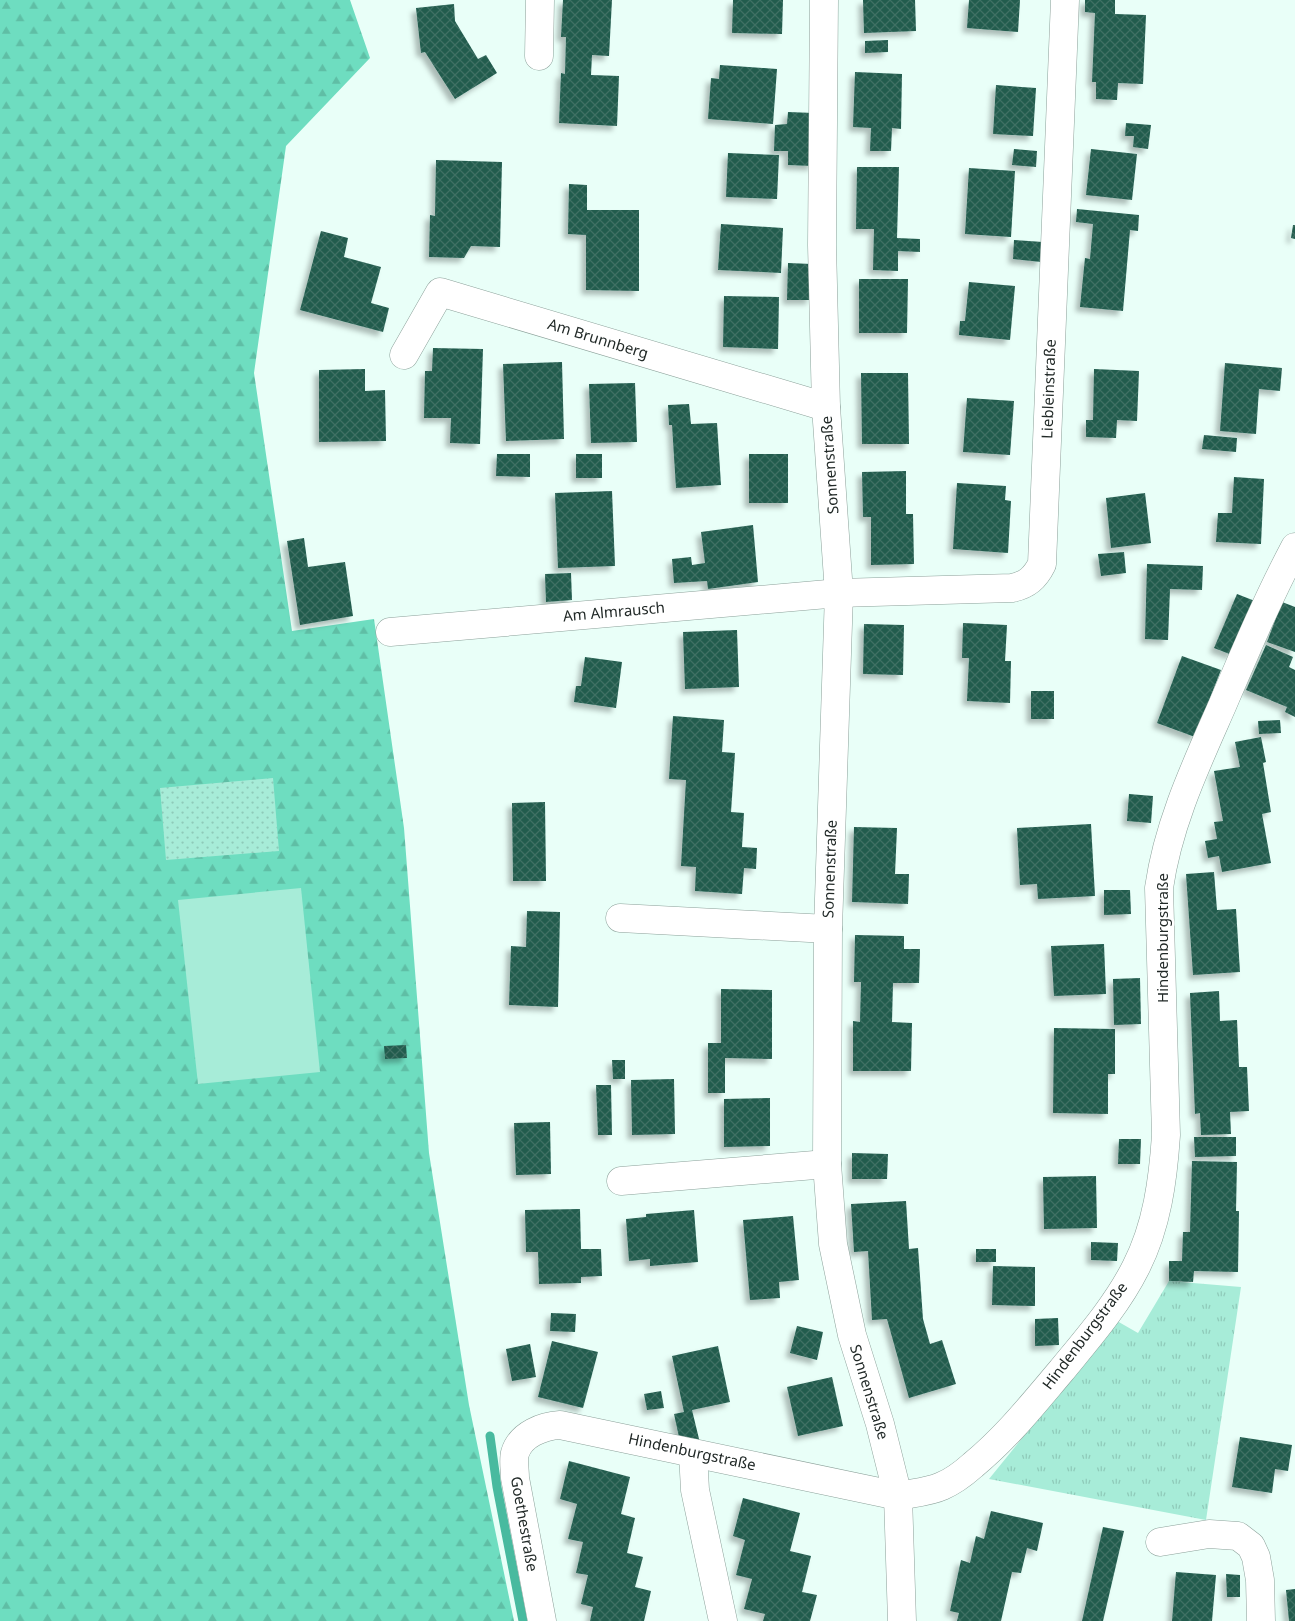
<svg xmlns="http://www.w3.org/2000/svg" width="1295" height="1621" viewBox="0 0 1295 1621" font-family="'Noto Sans',sans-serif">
	<defs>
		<pattern id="grass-tufts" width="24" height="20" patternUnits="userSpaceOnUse" patternTransform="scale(1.25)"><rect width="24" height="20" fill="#a7ecd8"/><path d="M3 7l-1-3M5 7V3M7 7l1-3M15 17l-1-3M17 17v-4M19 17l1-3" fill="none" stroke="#8fcab9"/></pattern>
		<pattern id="forest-firs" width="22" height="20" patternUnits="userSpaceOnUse" patternTransform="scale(1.25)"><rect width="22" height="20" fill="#6eddc0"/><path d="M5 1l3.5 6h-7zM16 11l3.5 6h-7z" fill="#5fbea5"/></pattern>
		<pattern id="park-dots" width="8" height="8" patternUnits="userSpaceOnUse" patternTransform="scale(1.25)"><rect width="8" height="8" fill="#a7ecd8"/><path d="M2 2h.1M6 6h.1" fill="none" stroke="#8fcab9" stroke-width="1.8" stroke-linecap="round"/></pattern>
		<pattern id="building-cross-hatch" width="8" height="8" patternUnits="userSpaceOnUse" patternTransform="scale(1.25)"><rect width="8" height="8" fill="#205c4e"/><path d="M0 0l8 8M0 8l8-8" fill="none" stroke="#3f7064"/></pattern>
		<filter id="shadow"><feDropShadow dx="-4.5" dy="4.5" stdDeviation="2.5" flood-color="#0004"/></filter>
	</defs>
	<rect width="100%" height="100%" fill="#e9fff8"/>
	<polygon fill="url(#grass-tufts)" points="1169,1281 1241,1287 1206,1520 989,1479 1117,1321 1138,1333"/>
	<polygon fill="url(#forest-firs)" points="0,0 350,0 370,58 286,146 254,373 292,631 374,619 404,828 429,1153 469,1405 514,1621 0,1621"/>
	<polygon fill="url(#park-dots)" points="273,778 279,851 166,860 160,788"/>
	<polygon fill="#a7ecd8" points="301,888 320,1072 198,1084 178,900"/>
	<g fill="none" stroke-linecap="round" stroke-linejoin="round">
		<polyline stroke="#48ba9f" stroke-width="9" points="490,1436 497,1487 523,1621"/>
	</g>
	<g fill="url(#building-cross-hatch)" filter="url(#shadow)">
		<polygon points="563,0 612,0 609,56 592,55 591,75 619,76 617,126 559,123 561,73 565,74 566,37 561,37"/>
		<polygon points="733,0 783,0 782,34 732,33"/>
		<polygon points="863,0 915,0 916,31 864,33"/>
		<polygon points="969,0 1020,0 1018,32 967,28"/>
		<polygon points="1085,0 1115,0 1115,14 1146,15 1143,84 1118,83 1117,100 1096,99 1096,82 1092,82 1095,13 1085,12"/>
		<polygon points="454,4 455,21 478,59 486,55 497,73 455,99 425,52 421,53 416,8"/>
		<polygon points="888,40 888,52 865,53 865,41"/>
		<polygon points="720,65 777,69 773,124 708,119 711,78 719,79"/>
		<polygon points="855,72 902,74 901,129 892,128 891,151 870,151 871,128 853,127"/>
		<polygon points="996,85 1036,88 1033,136 993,134"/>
		<polygon points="788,112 814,113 813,166 788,165 788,151 774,151 775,125 787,124"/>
		<polygon points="1126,123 1151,125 1148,149 1133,147 1134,136 1125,136"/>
		<polygon points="1014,149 1037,151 1036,167 1012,165"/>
		<polygon points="1091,149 1137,154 1132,200 1086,195"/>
		<polygon points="728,153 779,155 777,199 726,197"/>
		<polygon points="436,160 502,162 500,247 471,246 464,258 429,257 430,215 435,216"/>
		<polygon points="857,167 899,167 897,238 920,239 920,252 898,251 898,271 873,270 874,229 856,229"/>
		<polygon points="969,168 1015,171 1011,237 965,234"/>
		<polygon points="569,184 587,185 587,210 639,210 639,291 586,290 586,235 568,234"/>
		<polygon points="1077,209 1139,215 1138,231 1130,230 1123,311 1080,307 1085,258 1090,259 1093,224 1076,222"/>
		<polygon points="721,224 783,228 781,273 718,270"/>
		<polygon points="1293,225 1295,225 1295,239 1291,238"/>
		<polygon points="321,231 348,238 344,257 381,267 371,303 389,308 383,332 300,310"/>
		<polygon points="1014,240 1043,242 1041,262 1013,259"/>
		<polygon points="788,263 812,264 811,300 787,300"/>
		<polygon points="859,279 908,279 907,333 859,333"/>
		<polygon points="969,282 1015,286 1010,340 959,335 960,321 965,321"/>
		<polygon points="724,296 779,297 778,349 723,347"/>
		<polygon points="433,348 483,349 480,444 450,443 451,418 424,418 425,371 432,371"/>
		<polygon points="562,362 564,439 506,441 503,364"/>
		<polygon points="1225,363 1282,368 1280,391 1259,389 1256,434 1220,431"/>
		<polygon points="365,369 365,391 385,390 386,441 319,442 319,370"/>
		<polygon points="1094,369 1139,371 1137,421 1117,420 1116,438 1086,437 1086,420 1093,420"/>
		<polygon points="861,373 908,373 909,444 862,444"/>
		<polygon points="635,383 637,442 591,443 589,384"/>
		<polygon points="967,398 1014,401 1010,455 963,452"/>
		<polygon points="689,404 691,424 717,423 721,485 676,488 672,425 669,425 668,405"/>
		<polygon points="1204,435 1237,438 1236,452 1202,449"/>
		<polygon points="497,454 530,454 530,477 496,476"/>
		<rect x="576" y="454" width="26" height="24"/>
		<rect x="749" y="454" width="39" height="49"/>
		<polygon points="906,471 906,514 913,514 914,564 871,565 871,517 863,517 862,472"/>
		<polygon points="1234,477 1264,479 1261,544 1216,542 1218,513 1232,513"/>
		<polygon points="957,483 1006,486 1005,500 1011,501 1008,553 953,549"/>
		<polygon points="612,491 615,566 558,568 555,493"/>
		<polygon points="1145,493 1151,543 1111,548 1106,498"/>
		<polygon points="753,525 758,582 708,589 707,581 674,583 672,559 691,557 692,565 705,563 701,532"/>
		<polygon points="304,538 308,567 345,562 353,616 300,625 287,541"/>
		<polygon points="1124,552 1126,573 1101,576 1098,554"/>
		<polygon points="1147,564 1203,566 1202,590 1170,589 1168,640 1145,639"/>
		<polygon points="571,573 572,600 546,602 545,574"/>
		<polygon points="1237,594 1255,601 1232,655 1214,648"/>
		<polygon points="1282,602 1295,607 1295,652 1267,642"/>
		<polygon points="963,623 1007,625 1005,661 1011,661 1010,703 967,701 969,658 962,658"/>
		<polygon points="864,624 904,625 903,675 863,674"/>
		<polygon points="737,630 739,687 685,689 683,632"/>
		<polygon points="1266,645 1293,657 1289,667 1295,670 1295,717 1285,712 1287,707 1246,690"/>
		<polygon points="1182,656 1221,670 1195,737 1157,723"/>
		<polygon points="585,657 622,662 616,708 574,702 576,686 581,686"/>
		<rect x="1031" y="691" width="23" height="28"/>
		<polygon points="673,716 724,720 722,752 735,753 731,812 744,813 742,847 757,848 756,869 744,868 742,894 695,891 696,867 681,866 686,780 669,779"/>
		<polygon points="1280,720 1281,733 1259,734 1258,721"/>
		<polygon points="1261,737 1266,762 1263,763 1271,812 1262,814 1271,863 1222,872 1219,856 1208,858 1205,841 1217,839 1214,822 1223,821 1214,771 1240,767 1235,742"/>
		<polygon points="1129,794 1153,796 1151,823 1127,821"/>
		<polygon points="545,802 546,881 513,881 512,803"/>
		<polygon points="1091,824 1095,896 1038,899 1037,884 1020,885 1017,828"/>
		<polygon points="854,827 897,828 895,874 909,874 908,904 852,902"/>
		<polygon points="1214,872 1217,910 1236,909 1240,972 1193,975 1186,874"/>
		<polygon points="1104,890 1130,890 1131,914 1104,915"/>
		<polygon points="527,911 560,912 558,1007 509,1005 511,946 526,947"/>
		<polygon points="855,935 904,936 904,949 920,949 919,983 893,983 892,1022 912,1023 911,1071 853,1071 853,1021 860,1022 861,982 854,982"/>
		<polygon points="1104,944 1106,994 1054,996 1051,946"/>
		<polygon points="1140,978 1141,1024 1114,1025 1113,979"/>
		<polygon points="721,989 772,990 772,1059 725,1058 725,1093 708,1093 708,1043 721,1043"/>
		<polygon points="1219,991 1220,1021 1237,1020 1239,1067 1247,1067 1249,1111 1230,1112 1231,1134 1201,1135 1200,1113 1195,1114 1190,993"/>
		<polygon points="1054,1028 1115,1029 1115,1074 1108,1074 1108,1114 1053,1113"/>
		<polygon points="406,1045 407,1058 385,1059 384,1046"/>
		<polygon points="612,1060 625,1060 625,1079 613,1079"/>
		<polygon points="674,1079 675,1134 632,1135 631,1080"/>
		<polygon points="596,1085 611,1085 612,1135 598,1135"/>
		<polygon points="770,1098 770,1146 724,1147 724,1099"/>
		<polygon points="550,1122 551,1174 516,1175 514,1123"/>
		<polygon points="1194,1137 1236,1137 1236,1156 1195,1157"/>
		<polygon points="1119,1139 1141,1139 1140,1164 1118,1164"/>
		<polygon points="852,1153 888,1154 887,1179 852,1179"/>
		<polygon points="1192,1161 1237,1162 1236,1211 1239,1211 1238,1272 1194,1271 1193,1282 1169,1281 1169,1261 1182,1261 1183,1232 1190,1232"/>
		<polygon points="1096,1176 1097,1228 1044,1229 1043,1177"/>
		<polygon points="906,1201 909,1249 918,1248 923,1319 930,1344 942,1340 956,1384 909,1398 887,1319 872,1320 868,1251 854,1252 851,1204"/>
		<polygon points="580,1209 581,1249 601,1249 602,1276 581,1277 581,1283 539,1284 538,1252 526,1252 525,1210"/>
		<polygon points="694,1210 698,1262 650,1266 650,1259 629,1261 626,1219 646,1217 646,1214"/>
		<polygon points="793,1216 799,1280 779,1282 780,1298 750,1300 743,1220"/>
		<polygon points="1091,1242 1118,1243 1117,1261 1091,1260"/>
		<rect x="976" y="1249" width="20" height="13"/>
		<polygon points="993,1266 1035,1267 1035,1306 992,1305"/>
		<polygon points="551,1313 576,1314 575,1332 550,1331"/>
		<polygon points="1058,1318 1059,1345 1035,1346 1035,1319"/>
		<polygon points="797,1326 823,1332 817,1360 790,1353"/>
		<polygon points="552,1341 598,1352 583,1408 538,1397"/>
		<polygon points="530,1344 536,1377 512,1381 506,1349"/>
		<polygon points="718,1346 730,1402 692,1410 700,1443 679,1437 674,1414 684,1412 672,1356"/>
		<polygon points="832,1377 843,1426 798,1436 787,1387"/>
		<polygon points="661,1391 664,1408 647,1410 644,1394"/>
		<polygon points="1240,1437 1292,1445 1288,1471 1275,1469 1272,1493 1232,1487"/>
		<polygon points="569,1461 630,1477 621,1514 635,1518 627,1553 643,1557 635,1587 651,1591 644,1621 590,1621 593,1607 581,1604 588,1575 576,1573 583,1542 568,1539 577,1504 560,1499"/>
		<polygon points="743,1498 800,1513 790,1551 811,1556 802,1592 817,1595 810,1621 763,1621 765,1614 744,1609 752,1579 736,1575 745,1540 733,1536"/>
		<polygon points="991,1511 1043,1523 1037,1551 1027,1548 1021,1573 1012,1572 1001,1621 957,1621 959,1613 950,1611 961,1560 970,1563 976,1536 984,1539"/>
		<polygon points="1103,1527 1124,1531 1103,1621 1082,1621"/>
		<polygon points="1176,1572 1216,1575 1212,1621 1172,1621"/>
		<polygon points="1226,1574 1240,1575 1240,1597 1227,1597"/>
		<polygon points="1295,1589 1295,1621 1289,1621 1286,1590"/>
	</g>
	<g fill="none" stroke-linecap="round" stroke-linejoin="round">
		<defs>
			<g id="minor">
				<polyline points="824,0 822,245 826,407 839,593 828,929 827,1164 833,1244 852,1335 880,1424 898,1496 902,1621"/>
				<polyline points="539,56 540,0"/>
				<polyline points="404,355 440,292 826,407"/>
				<path d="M390,632l449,-39 173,-5c15,-3 23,-10 30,-24l23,-564"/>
				<polyline points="620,918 828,929"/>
				<polyline points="621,1181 827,1164"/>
				<polyline points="693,1453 695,1490 723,1621"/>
				<polyline points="1160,1542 1209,1534 1238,1536 1251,1546 1256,1557 1260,1580 1261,1621"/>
				<path d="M542,1621l-27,-143c0,-8 -2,-18 0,-25 6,-19 28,-27 45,-28l338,71c14,-3 31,-4 44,-10 12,-5 22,-13 31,-21 34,-28 60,-61 88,-94 27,-33 56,-66 75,-104 21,-41 27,-87 30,-132l-7,-247c9,-64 37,-123 63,-182 23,-54 46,-108 73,-159"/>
			</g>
		</defs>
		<use href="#minor" stroke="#8ca19a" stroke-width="29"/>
		<use href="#minor" stroke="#fff" stroke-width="28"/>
	</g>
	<g text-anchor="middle" stroke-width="5" stroke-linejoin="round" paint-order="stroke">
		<g font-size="15" fill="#212927" stroke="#fff">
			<text transform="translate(598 339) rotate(17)" y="5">Am Brunnberg</text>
			<text transform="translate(1049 389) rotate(-88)" y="5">Liebleinstraße</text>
			<text transform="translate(830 465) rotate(-94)" y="5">Sonnenstraße</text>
			<text transform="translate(614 612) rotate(-5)" y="5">Am Almrausch</text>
			<text transform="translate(830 869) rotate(-88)" y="5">Sonnenstraße</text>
			<text transform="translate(1163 938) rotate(-90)" y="5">Hindenburgstraße</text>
			<text transform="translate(1085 1336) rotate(-53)" y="5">Hindenburgstraße</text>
			<text transform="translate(869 1392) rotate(73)" y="5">Sonnenstraße</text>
			<text transform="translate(692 1452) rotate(12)" y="5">Hindenburgstraße</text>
			<text transform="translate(524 1524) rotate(80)" y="5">Goethestraße</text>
		</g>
	</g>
</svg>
